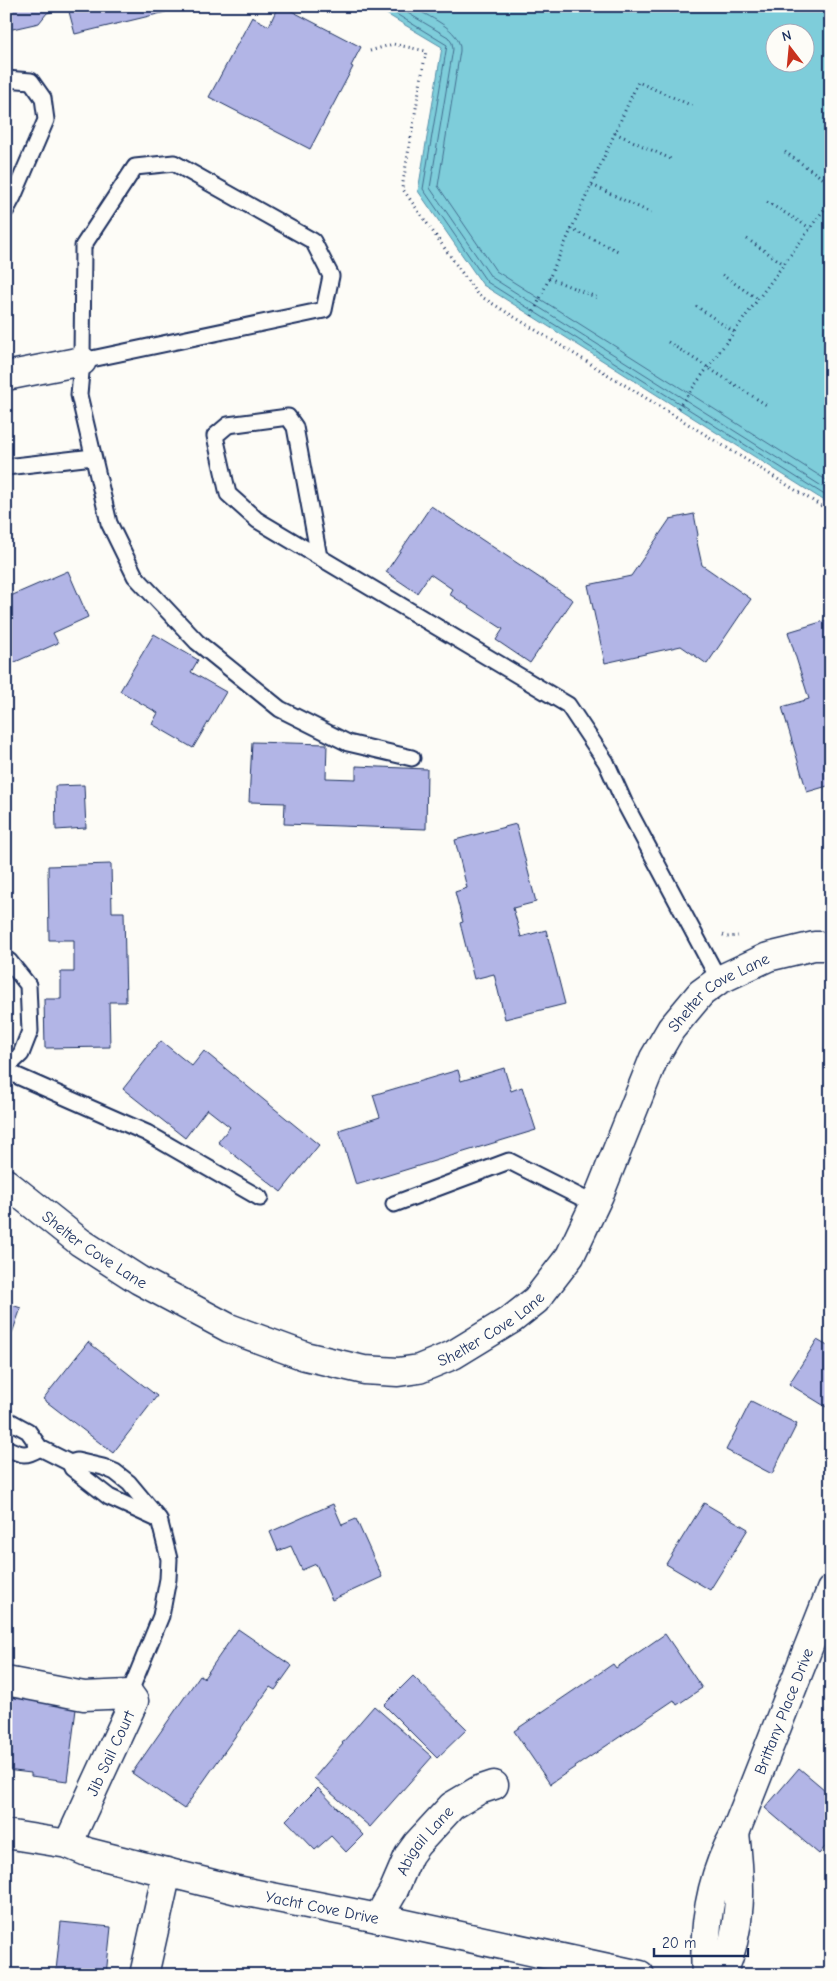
<svg xmlns="http://www.w3.org/2000/svg" width="837" height="1981" viewBox="0 0 837 1981" font-family="'Comic Neue',sans-serif">
	<rect width="100%" height="100%" fill="#fdfcf7"/>
	<filter id="ink" filterUnits="userSpaceOnUse"><feTurbulence type="fractalNoise" baseFrequency=".02" numOctaves="2"/><feDisplacementMap in="SourceGraphic" scale="10" xChannelSelector="R" yChannelSelector="G"/><feConvolveMatrix kernelMatrix="1 2 1 2 8 2 1 2 1" color-interpolation-filters="sRGB"/></filter>
	<g filter="url(#ink)">
		<path fill="#7ecdda" stroke="#568ea8" fill-rule="evenodd" d="M373,6h458v499l-348,-220 -65,-94 24,-144zM774,32h30v30h-30z"/>
		<g fill="none" stroke-linecap="round" stroke-linejoin="round">
			<g stroke="#436e90" stroke-width="1">
				<polyline points="383,6 447,45 423,189 487,282 831,499"/>
				<polyline points="396,6 448,37 452,43 453,49 430,188 491,277 831,492"/>
				<path d="M410,6c17,10 52,23 50,45l-22,135 58,85 335,212"/>
			</g>
		</g>
		<g fill="#b2b5e6" stroke="#1b2f5e">
			<polygon points="6,6 164,6 166,12 75,34 68,8 47,13 39,23 8,30 6,29"/>
			<polygon points="278,6 282,6 361,47 351,66 353,67 310,149 209,97 252,17 269,26"/>
			<polygon points="431,506 573,600 530,663 496,640 503,629 449,594 452,589 430,574 417,593 386,572"/>
			<polygon points="694,514 698,535 696,538 702,565 751,599 707,664 681,646 605,663 588,585 631,576 670,519"/>
			<polygon points="68,571 88,617 53,633 58,643 6,666 6,611 8,610 6,598"/>
			<polygon points="831,619 831,785 807,792 782,707 809,699 788,632"/>
			<polygon points="154,634 198,660 191,672 226,692 193,748 152,724 158,713 120,691"/>
			<polygon points="252,742 327,744 326,778 356,779 356,766 427,769 426,829 284,824 285,803 249,802"/>
			<polygon points="84,785 86,828 56,830 55,786"/>
			<polygon points="516,824 536,902 513,908 521,937 546,930 565,1004 505,1019 494,974 474,979 460,923 463,922 455,892 467,888 455,840"/>
			<polygon points="111,864 112,912 124,912 126,1002 109,1002 110,1047 45,1048 44,999 61,999 61,972 74,972 74,940 49,940 48,866"/>
			<polygon points="161,1041 192,1066 204,1051 319,1145 281,1192 218,1142 230,1127 207,1109 185,1138 123,1089"/>
			<polygon points="504,1068 511,1091 522,1087 536,1130 356,1185 339,1130 380,1117 373,1095 458,1070 461,1081"/>
			<polygon points="6,1303 21,1308 6,1350"/>
			<polygon points="817,1340 831,1348 831,1410 789,1384"/>
			<polygon points="88,1342 157,1396 113,1453 43,1399"/>
			<polygon points="751,1401 797,1424 772,1474 726,1450"/>
			<polygon points="704,1503 748,1529 710,1590 666,1564"/>
			<polygon points="333,1504 342,1525 356,1519 382,1577 332,1600 316,1564 302,1570 291,1546 278,1551 270,1532"/>
			<polygon points="238,1629 292,1666 275,1690 270,1687 184,1809 132,1773 200,1675 204,1678"/>
			<polygon points="665,1634 702,1688 677,1705 674,1700 550,1784 514,1731 613,1664 616,1668"/>
			<polygon points="413,1676 467,1729 437,1758 384,1705"/>
			<polygon points="6,1692 77,1701 67,1781 31,1776 31,1773 6,1770"/>
			<polygon points="374,1706 432,1757 370,1827 314,1778 343,1744 342,1743"/>
			<polygon points="799,1768 831,1795 831,1840 819,1854 765,1808"/>
			<polygon points="318,1788 363,1835 346,1852 331,1836 315,1850 286,1820"/>
			<polygon points="61,1922 111,1927 106,1975 56,1971"/>
			<polygon points="208,1968 253,1973 253,1975 208,1975"/>
		</g>
		<g fill="none" stroke-linecap="round" stroke-linejoin="round">
			<defs>
				<g id="lane">
					<polyline points="6,79 31,81 43,98 46,120 13,197 6,210"/>
					<polyline points="82,361 324,310 331,276 313,241 174,163 135,167 83,246 82,361 79,395 109,523 135,576 197,642 280,709 348,743 412,758"/>
					<polyline points="6,467 93,457"/>
					<polyline points="319,557 295,427 288,417 228,425 215,436 228,494 257,520 568,705 606,762 624,802 719,980"/>
					<polyline points="6,960 9,961 28,985 30,1031 21,1054 6,1068"/>
					<polyline points="6,1071 147,1133 260,1198"/>
					<polyline points="394,1204 509,1161 594,1204"/>
					<polyline points="6,1419 28,1431 40,1448 70,1463 77,1461 103,1467 115,1472 129,1483 159,1519 169,1559 168,1579 161,1616 129,1694"/>
					<path d="M6,1448c16,7 19,9 34,0"/>
					<polyline points="70,1463 72,1468 109,1497 155,1518"/>
				</g>
				<g id="street">
					<polyline points="6,376 82,361"/>
					<path id="s1" d="M6,1183l74,59 59,38 90,48 76,28 59,14 34,2 21,-3 34,-14 59,-36 24,-19 34,-44 29,-61 55,-137 17,-29 30,-36 18,-13 49,-23 46,-11h17"/>
					<polyline points="6,1681 84,1696 129,1694 134,1701 68,1844"/>
					<path id="s2" d="M6,1834l62,10 19,8 150,38 141,28 262,57"/>
					<path id="s3" d="M378,1918l15,-26 16,-37 8,-11 35,-38 27,-16 15,-5"/>
					<polyline points="144,1975 167,1872"/>
					<path id="s4" d="M706,1975c-3,-49 5,-99 29,-142l96,-243"/>
					<path d="M722,1975c21,-48 19,-91 13,-142"/>
				</g>
			</defs>
			<use href="#lane" stroke="#1b2f5e" stroke-width="19"/>
			<use href="#street" stroke="#1b2f5e" stroke-width="31"/>
			<g stroke="#1b2f5e" stroke-width="3" stroke-dasharray="1 4" stroke-linecap="butt">
				<polyline points="370,51 393,44 426,51 402,188 477,294 831,512"/>
				<polyline points="615,133 673,160"/>
				<polyline points="785,152 831,184"/>
				<polyline points="592,185 651,213"/>
				<polyline points="767,202 810,228"/>
				<polyline points="571,229 618,251"/>
				<polyline points="747,239 784,264"/>
				<polyline points="722,275 758,299"/>
				<polyline points="549,278 598,298"/>
				<polyline points="696,306 734,332"/>
				<polyline points="532,316 638,82 695,107"/>
				<polyline points="668,342 768,406"/>
				<polyline points="678,408 831,200"/>
				<polyline points="723,935 727,937 738,936"/>
			</g>
			<use href="#lane" stroke="#fdfcf7" stroke-width="15"/>
			<use href="#street" stroke="#fdfcf7" stroke-width="28"/>
		</g>
	</g>
	<g text-anchor="middle" stroke-width="4" stroke-linejoin="round" paint-order="stroke">
		<g font-size="16" fill="#1b2f5e" stroke="#fdfcf7">
			<text dy="6" stroke="none"><textPath href="#s1" startOffset="966">Shelter Cove Lane</textPath></text>
			<text dy="6" stroke="none"><textPath href="#s1" startOffset="111">Shelter Cove Lane</textPath></text>
			<text dy="6" stroke="none"><textPath href="#s1" startOffset="546">Shelter Cove Lane</textPath></text>
			<text dy="6" stroke="none"><textPath href="#s4" startOffset="278">Brittany Place Drive</textPath></text>
			<text transform="translate(110 1753) rotate(-65)" y="6">Jib Sail Court</text>
			<text dy="6" stroke="none"><textPath href="#s3" startOffset="91">Abigail Lane</textPath></text>
			<text dy="6" stroke="none"><textPath href="#s2" startOffset="325">Yacht Cove Drive</textPath></text>
		</g>
	</g>
	<rect width="837" height="1981" fill="none" stroke="#fdfcf7" stroke-width="25"/>
	<rect x="12" y="12" width="812" height="1956" fill="none" stroke="#1b2f5e" stroke-width="2" filter="url(#ink)"/>
	<g transform="translate(790 48) rotate(344)"><circle r="24" fill="#fdfcf7" stroke="#a3aaba"/>
	<path d="M0-4L9 19L0 12L-9 19Z" fill="#c8321e"/>
	<text y="-8" font-size="14" font-weight="bold" text-anchor="middle" fill="#1b2f5e">N</text>
	</g>
	<path d="M654 1948v8h94v-8" fill="none" stroke="#1b2f5e" stroke-width="2.5"/>
	<text x="662" y="1948" font-size="15" fill="#1b2f5e" stroke="#fdfcf7" stroke-width="4" paint-order="stroke">20 m</text>
</svg>
